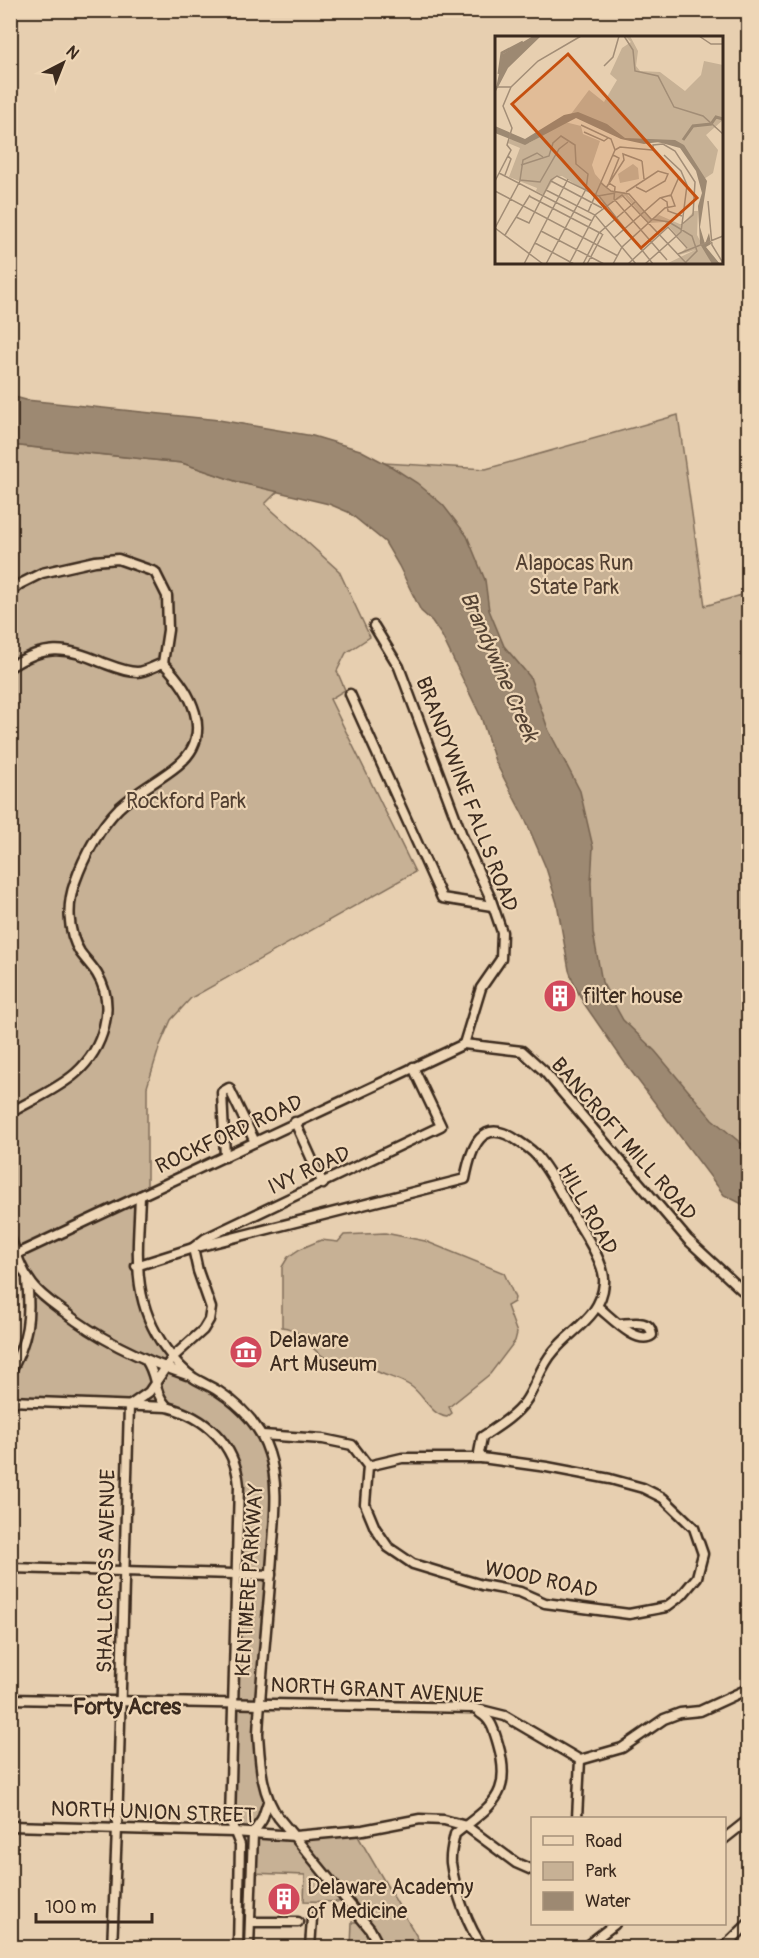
<svg xmlns="http://www.w3.org/2000/svg" width="759" height="1958" viewBox="0 0 759 1958" font-family="Pangolin,sans-serif">
	<rect width="100%" height="100%" fill="#e7cfb0"/>
	<filter id="ink" filterUnits="userSpaceOnUse"><feTurbulence type="fractalNoise" baseFrequency=".0167" numOctaves="2"/><feDisplacementMap in="SourceGraphic" scale="12" xChannelSelector="R" yChannelSelector="G"/><feConvolveMatrix kernelMatrix="1 2 1 2 8 2 1 2 1" color-interpolation-filters="sRGB"/></filter>
	<g filter="url(#ink)">
		<g fill="#c7b195" stroke="#816e5a" stroke-width="1.5">
			<polygon points="678,415 705,606 748,593 748,1191 594,1007 562,871 380,476 384,463 486,469"/>
			<polygon points="11,445 182,463 241,483 278,491 265,504 339,571 370,637 346,653 337,671 345,690 330,699 415,872 191,998 171,1020 160,1045 147,1087 147,1186 140,1196 142,1301 173,1357 165,1367 218,1391 254,1423 274,1476 258,1734 268,1802 253,1833 355,1831 423,1947 351,1947 352,1922 359,1922 339,1897 339,1902 304,1901 305,1875 251,1873 252,1833 234,1832 239,1485 219,1436 176,1409 11,1401 11,1373 18,1359 28,1292 10,1237"/>
			<path d="M385,1233l40,8 79,32 11,25 -1,4 -7,4 10,27 -2,8 -25,33 -41,33 3,6 -5,4c-16,-2 -23,-21 -35,-30 -12,-9 -26,-10 -38,-17 -6,-2 -8,-8 -16,-9 -10,-2 -21,2 -32,-3 -19,-9 -20,-28 -44,-31v-60l6,-10 12,-8 21,-9 17,2 6,-7z"/>
		</g>
		<polygon fill="#9d8972" stroke="#766350" stroke-width="1.5" points="11,396 26,400 219,420 313,436 360,450 392,467 417,483 443,505 467,536 485,580 489,610 504,646 530,677 548,729 580,791 593,847 591,883 593,933 602,982 623,1020 655,1051 712,1119 748,1149 748,1207 724,1195 625,1063 583,1002 574,984 569,970 557,903 546,868 525,819 495,761 481,717 442,636 432,621 421,611 399,566 385,542 348,512 329,504 241,483 182,463 11,445"/>
		<g fill="none" stroke-linecap="round" stroke-linejoin="round">
			<defs>
				<g id="minor">
					<polyline points="10,592 20,584 42,573 95,561 118,559 155,572 167,596 168,630 163,663"/>
					<polyline points="374,626 399,667 463,838 490,897 502,932 501,959 481,988 464,1044"/>
					<path d="M10,667c34,-22 55,-21 91,-5 11,4 24,10 36,10 8,0 18,-6 26,-9"/>
					<polyline points="350,694 442,898 492,906"/>
					<polyline points="464,1044 522,1051 544,1071 688,1240 742,1290"/>
					<path d="M10,1113c22,-13 48,-24 66,-40 27,-24 41,-67 21,-99 -5,-8 -12,-15 -17,-22 -13,-21 -13,-48 -5,-70 9,-26 25,-55 44,-74 18,-17 41,-28 59,-43 38,-31 12,-75 -15,-102"/>
					<polyline points="295,1122 323,1184"/>
					<polyline points="225,1157 222,1092 229,1088 255,1142"/>
					<path d="M140,1196c-2,56 -10,104 26,153 8,11 16,21 28,29 8,5 16,8 24,13 23,15 43,36 51,62 11,33 5,70 3,104 -4,59 -11,118 -14,177 2,29 3,60 21,84l91,111 10,19"/>
					<path d="M10,1237c6,16 11,33 22,47 8,11 20,19 31,27 37,29 80,49 124,64"/>
					<polyline points="10,1257 464,1044"/>
					<path d="M136,1266l57,-18 272,-69c6,-31 16,-64 53,-38 6,4 13,8 18,14 15,17 25,39 36,58 10,17 34,51 32,70 -3,34 -31,45 -50,68 -14,15 -18,36 -29,51 -11,15 -28,25 -43,35l-3,16 3,5"/>
					<path d="M598,1307c13,10 39,39 54,28 -1,-16 -19,-12 -31,-11"/>
					<polyline points="747,1308 748,1306"/>
					<path d="M146,1360c12,17 6,30 21,47"/>
					<path d="M10,1373c18,-33 21,-56 17,-93"/>
					<path d="M10,1401l157,6c38,10 68,36 72,78l-9,335 10,25 -2,103"/>
					<polyline points="262,1435 323,1439 352,1445 368,1466 365,1504 375,1528 388,1547 413,1564 482,1585 520,1592 545,1603 629,1614 666,1607 682,1595 697,1577 703,1554 694,1528 663,1498 643,1488 610,1479 547,1467 482,1458 402,1458 368,1466"/>
					<polyline points="10,1568 271,1575"/>
					<polyline points="10,1699 473,1708 505,1716 580,1760 622,1748 664,1719 680,1713 700,1711 748,1689"/>
					<path d="M480,1713c12,7 14,18 18,31 15,51 -6,61 -43,90 -2,9 -5,19 -4,29 3,24 17,66 33,85"/>
					<polyline points="577,1818 580,1760"/>
					<polyline points="10,1826 234,1832 295,1836 363,1830 420,1819 444,1820 466,1826 516,1863 532,1870"/>
					<polyline points="724,1839 748,1820"/>
					<polyline points="250,1922 298,1922"/>
					<polyline points="112,1948 117,1829 129,1406 149,1392 173,1357 203,1330 209,1320 211,1308 198,1271 193,1248 206,1238 441,1126 413,1067"/>
					<polyline points="249,1948 253,1833 262,1820 268,1802"/>
					<polyline points="310,1948 312,1918"/>
					<polyline points="584,1948 615,1924"/>
					<polyline points="723,1948 748,1924"/>
				</g>
			</defs>
			<use href="#minor" stroke="#3b2a1e" stroke-width="13"/>
			<use href="#minor" stroke="#eed6b6" stroke-width="8"/>
		</g>
	</g>
	<defs>
		<symbol id="building-disc" viewBox="-11 -11 22 22"><circle r="9.5" fill="#d1495b" stroke="#eed6b6"/><path d="M-4-6H4V6H1V3H-1V6H-4ZM-2.5-4.3h1.7v1.8h-1.7ZM.8-4.3h1.7v1.8H.8ZM-2.5-1h1.7V.8h-1.7ZM.8-1h1.7V.8H.8Z" fill="#fff"/></symbol>
		<symbol id="museum-disc" viewBox="-11 -11 22 22"><circle r="9.5" fill="#d1495b" stroke="#eed6b6"/><path d="M0-6L6-3V-2H-6V-3ZM-5-1h2V3h-2ZM-1-1h2V3h-2ZM3-1h2V3H3ZM-6 4H6V6H-6Z" fill="#fff"/></symbol>
	</defs>
	<g fill-rule="evenodd">
		<use href="#building-disc" x="541" y="977" width="38" height="38"/>
		<use href="#museum-disc" x="227" y="1333" width="38" height="38"/>
		<use href="#building-disc" x="265" y="1880" width="38" height="38"/>
	</g>
	<g text-anchor="middle" stroke-width="4.5" stroke-linejoin="round" paint-order="stroke">
		<g font-size="21" fill="#503e30" stroke="#eed6b6">
			<text x="574" y="570">Alapocas Run<tspan x="574" dy="24">State Park</tspan></text>
			<text x="186" y="808">Rockford Park</text>
		</g>
		<g font-size="21" fill="#3b2a1e" stroke="#eed6b6">
			<text transform="translate(467 794) rotate(69)" y="7">BRANDYWINE FALLS ROAD</text>
			<text transform="translate(229 1134) rotate(-25)" y="7">ROCKFORD ROAD</text>
			<text transform="translate(624 1139) rotate(49)" y="7">BANCROFT MILL ROAD</text>
			<text transform="translate(309 1170) rotate(-25)" y="7">IVY ROAD</text>
			<text transform="translate(588 1209) rotate(61)" y="7">HILL ROAD</text>
			<text transform="translate(106 1571) rotate(-89)" y="7">SHALLCROSS AVENUE</text>
			<text transform="translate(541 1579) rotate(12)" y="7">WOOD ROAD</text>
			<text transform="translate(249 1580) rotate(-86)" y="7">KENTMERE PARKWAY</text>
			<text transform="translate(377 1690) rotate(3)" y="7">NORTH GRANT AVENUE</text>
			<text transform="translate(153 1812) rotate(2)" y="7">NORTH UNION STREET</text>
		</g>
		<g font-size="21" fill="#3b2a1e" stroke="#eed6b6" text-anchor="start">
			<text x="583" y="1003">filter house</text>
			<text x="269" y="1347">Delaware<tspan x="269" dy="24">Art Museum</tspan></text>
			<text x="307" y="1894">Delaware Academy<tspan x="307" dy="24">of Medicine</tspan></text>
		</g>
		<g font-size="22" font-style="italic" fill="#544233" stroke="#eed6b6">
			<text transform="translate(500 666) rotate(66)" y="8">Brandywine Creek</text>
		</g>
		<g font-size="22" font-weight="bold" fill="#3b2a1e" stroke="#eed6b6">
			<text x="127" y="1714">Forty Acres</text>
		</g>
	</g>
	<g transform="translate(495 36)">
		<rect width="228" height="228" fill="#e7cfb0"/>
		<path d="M130,0h5l8,15 -2,15 4,5 20,1 25,19 16,-16 3,-14 19,4v55l-17,15 12,15 -5,23 -9,6 -22,-34 -60,-6 -51,-25 18,-24 15,12 13,-22 -7,-6 12,-26 9,-6zM70,86l16,4 2,8 17,7 -8,24 3,9 15,17 15,1 26,27 8,-4 23,10 12,-14h4l-1,24 15,29h-46l29,-14 -16,5 8,-8 -22,-25 -16,1 -24,-27 -21,11 -2,-6 -40,-25 -7,1 -11,18 -8,-4 1,-3 -28,-11 11,-29 -12,-5 2,-4 19,4zM138,128l5,4 1,11 -19,4 -2,-9z" fill="#c7b195"/>
		<path d="M38,0h8l-33,32 -13,25 8,-39zM83,76l29,12 18,14 50,2 9,5 23,36 -7,46 5,17 4,-11 2,11 -5,3 14,17h-8l-12,-20 -2,-38 4,-13 -6,-22 -16,-23 -22,-6 -14,2 -23,-5 -45,-21 -51,27 -30,-12v-7l30,13 39,-24z" fill="#9d8972"/>
		<path fill="none" stroke="#9d8972" stroke-width="3" d="M4,38l3,-21 21,-11M188,104l10,-14 18,-2 5,-7 7,2"/>
		<path fill="none" stroke="#a28d76" stroke-width="1.5" d="M129,0l9,14 2,21 23,5 16,31 29,9 20,18M204,0l12,8h12M109,30l9,-9 6,-21M0,51h16l27,-26 43,-25M86,89l30,14 4,11M89,96l20,9 4,-3M120,114l5,-3 32,3M158,115v-6l10,-1 12,7 20,31 -2,33 -12,10M118,119l6,3 -10,25 6,4 -1,12 53,61M48,121l-6,-4 -14,7 -3,20 20,2 19,-33 9,-7M147,125l2,18M26,129l28,-9 4,-13 8,-7 14,9 1,19 12,10 -2,15 -40,75M4,137l93,48M10,139l6,-16 -3,-3M0,145l16,-31 -4,-5 5,-17 -9,-22 8,-19M56,145l51,27M106,147l10,8 18,3 22,25 18,3 23,14 5,15 -11,11M111,152l18,-28 -1,-6 19,7M51,154l49,25 41,49M0,155l123,65M131,156l32,-21 10,3 -3,7 -19,11 -10,-5M34,160l73,38M104,160l54,68M166,162l6,4 1,9 14,5M213,165l4,44 11,18M93,176l27,-62M21,181l13,6 22,-43 6,-4 41,20 17,-3M0,192l25,-47M0,192l48,36M46,195l63,33M10,199l25,-40M119,202l46,-40 11,-3 8,-18M40,207l39,21M183,218l45,-18M29,228l44,-85M74,228l26,-49 27,-20 65,69M88,228l16,-31 36,-31M92,228l16,-30M118,228l9,-17 43,-39 10,-2 -4,-11M133,228l40,-37 19,21M150,228l36,-32 6,-47 -6,-14 -17,-16"/>
		<path fill="#c55010" fill-opacity="0.15" stroke="#c55010" stroke-width="3" d="M73,18l129,144 -56,50 -129,-144z"/>
		<rect width="228" height="228" fill="none" stroke="#3b2a1e" stroke-width="3"/>
	</g>
	<rect width="759" height="1958" fill="none" stroke="#eed6b6" stroke-width="36"/>
	<rect x="18" y="18" width="723" height="1922" fill="none" stroke="#3b2a1e" stroke-width="2" filter="url(#ink)"/>
	<rect x="531" y="1817" width="195" height="108" fill="#eed6b6" stroke="#a69179" stroke-width="1.5"/>
	<rect x="543" y="1836" width="30" height="9" fill="#eed6b6" stroke="#a69179" stroke-width="1.5"/>
	<text x="585" y="1847" font-size="18" fill="#3b2a1e">Road</text>
	<rect x="543" y="1862" width="30" height="18" fill="#c7b195" stroke="#a69179" stroke-width="1.5"/>
	<text x="585" y="1877" font-size="18" fill="#3b2a1e">Park</text>
	<rect x="543" y="1892" width="30" height="18" fill="#9d8972" stroke="#a69179" stroke-width="1.5"/>
	<text x="585" y="1907" font-size="18" fill="#3b2a1e">Water</text>
	<g transform="translate(63 63) rotate(42)" stroke="#eed6b6" stroke-width="4.5" paint-order="stroke">
	<path d="M0-4.5L10 22L0 15L-10 22Z" fill="#3b2a1e"/>
	<text y="-9" font-size="16" font-weight="bold" text-anchor="middle" fill="#3b2a1e">N</text>
	</g>
	<path d="M36 1913v9h116v-9" fill="none" stroke="#3b2a1e" stroke-width="3"/>
	<text x="45" y="1913" font-size="18" fill="#3b2a1e" stroke="#eed6b6" stroke-width="4.5" paint-order="stroke">100 m</text>
</svg>
